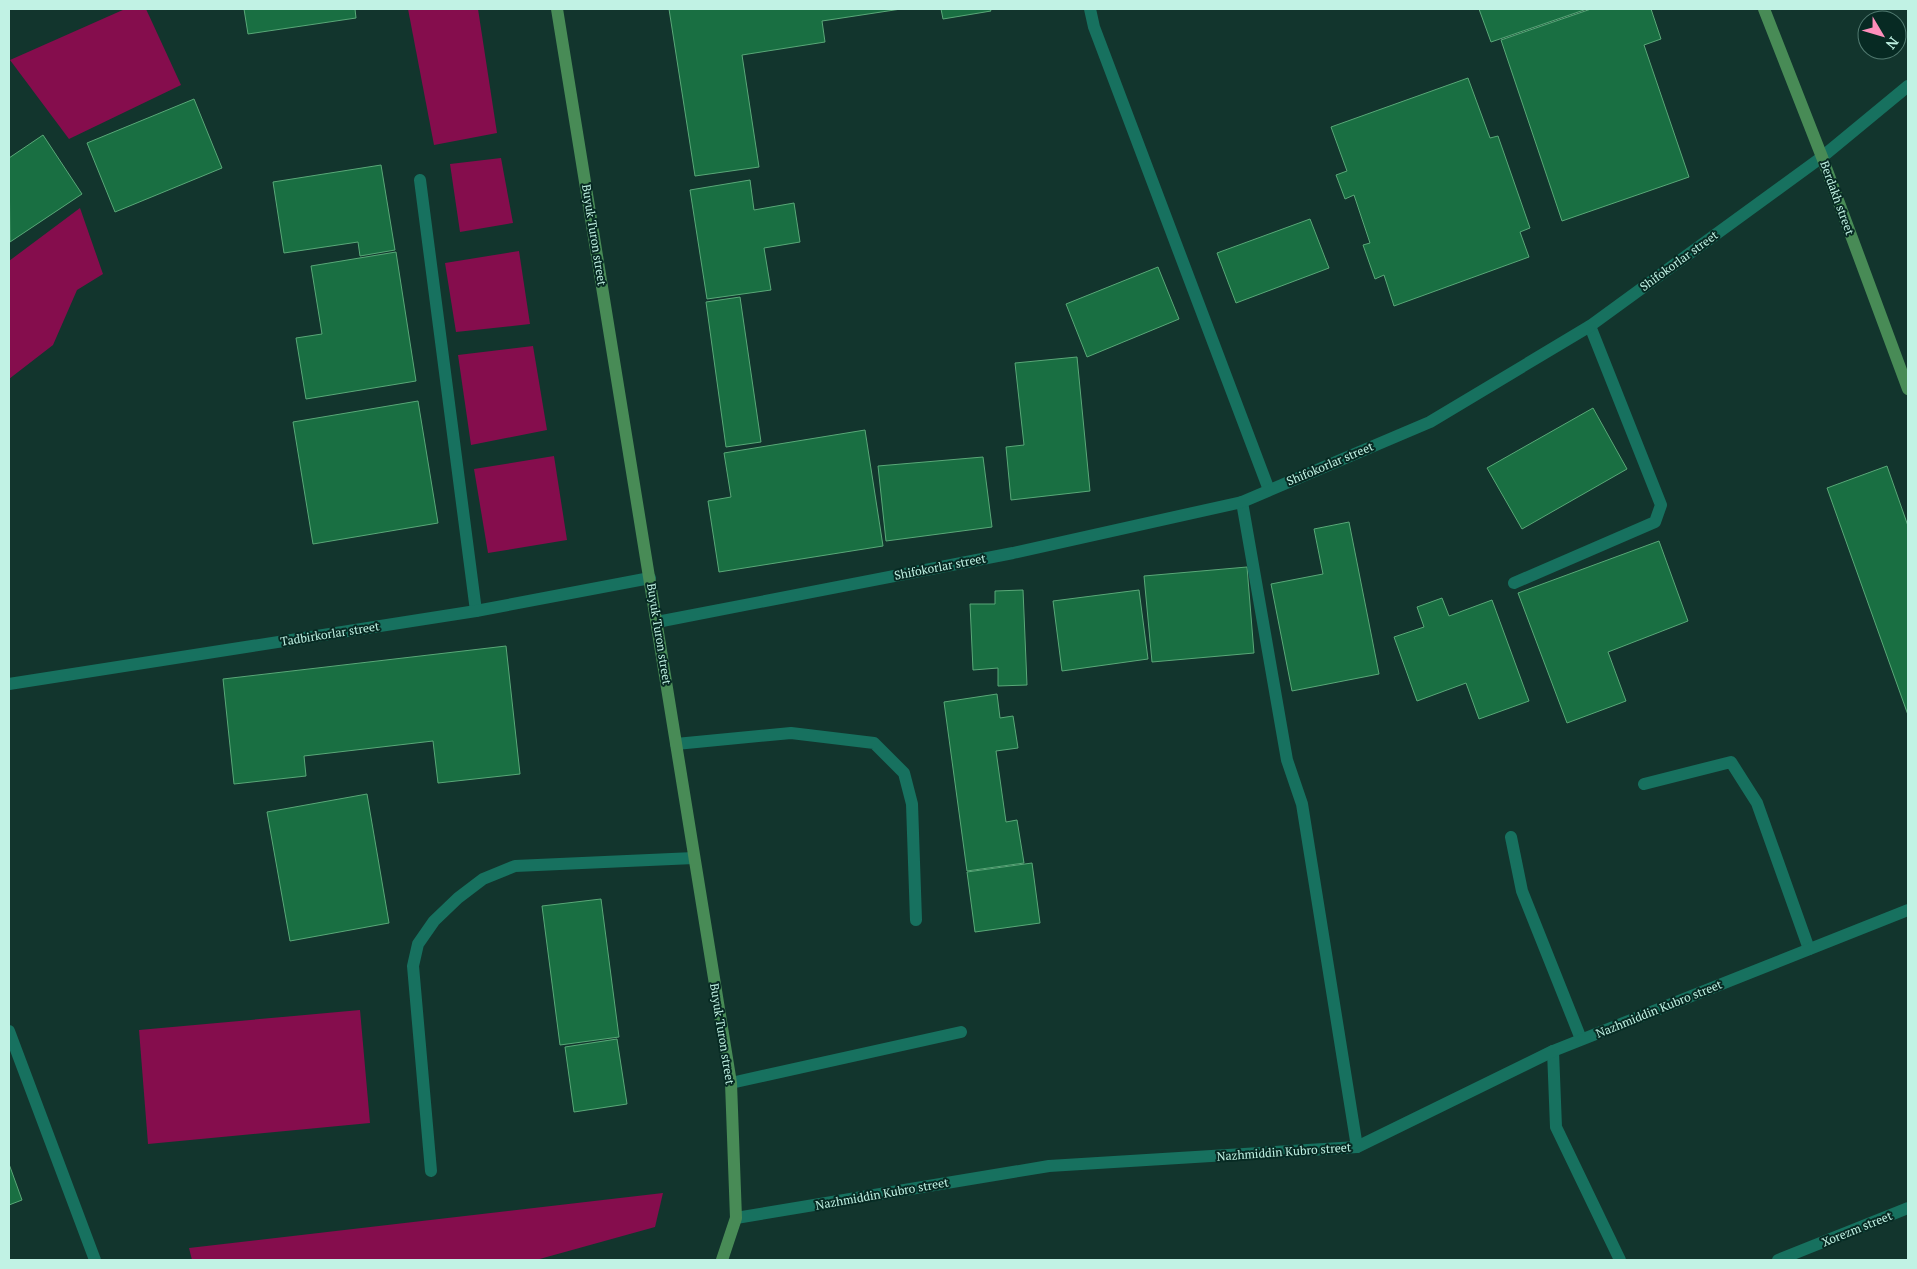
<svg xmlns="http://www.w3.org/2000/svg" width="1917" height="1269" viewBox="0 0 1917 1269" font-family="'PT Serif',serif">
	<rect width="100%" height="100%" fill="#12352d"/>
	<g fill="#850d4d">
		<polygon points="125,9 146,9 181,85 69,139 10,60"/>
		<polygon points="408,9 478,9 497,133 434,145"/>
		<polygon points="501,158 513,223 460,232 450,164"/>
		<polygon points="80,208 103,274 77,290 53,345 9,379 9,261"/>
		<polygon points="519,251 530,324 456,332 445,263"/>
		<polygon points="533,346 547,430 471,445 458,355"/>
		<polygon points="554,456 567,540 488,553 474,469"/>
		<polygon points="360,1010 370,1123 148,1144 139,1030"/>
		<polygon points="663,1193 655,1227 536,1260 192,1260 189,1248"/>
	</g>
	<g fill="#196f42" stroke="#59a878">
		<polygon points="244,9 355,9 356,18 248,34"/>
		<polygon points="669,9 901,9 822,21 825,42 742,55 759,167 695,176"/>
		<polygon points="941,9 990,9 991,11 943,19"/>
		<polygon points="1479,9 1587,9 1491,42"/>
		<polygon points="1591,9 1651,9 1661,39 1644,45 1689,177 1562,221 1501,40"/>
		<polygon points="1468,78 1490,138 1498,136 1530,228 1520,232 1529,257 1394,306 1384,275 1375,279 1363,245 1370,243 1354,195 1345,199 1336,175 1347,171 1331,127"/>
		<polygon points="194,99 222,168 115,212 87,143"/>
		<polygon points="43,135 82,194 10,242 9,158"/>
		<polygon points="381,165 395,250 360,256 358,242 284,253 273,182"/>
		<polygon points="750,180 754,210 794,203 800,242 764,248 771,290 707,299 690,190"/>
		<polygon points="1310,219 1329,268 1236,303 1217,253"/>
		<polygon points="396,252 416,381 306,399 296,338 322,334 311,266"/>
		<polygon points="1158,267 1179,319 1087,357 1066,304"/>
		<polygon points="740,297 761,442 726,447 706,302"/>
		<polygon points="1077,357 1090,491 1011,500 1006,447 1024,445 1015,363"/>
		<polygon points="418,401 438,523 313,544 293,422"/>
		<polygon points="1593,408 1627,469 1522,529 1487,468"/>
		<polygon points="865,430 883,546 719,572 708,501 731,497 724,453"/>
		<polygon points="983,457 992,527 886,541 878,466"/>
		<polygon points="1887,466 1908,526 1908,715 1827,488"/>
		<polygon points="1349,522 1379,674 1292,691 1271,584 1323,574 1314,529"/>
		<polygon points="1659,541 1688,621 1608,652 1626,701 1567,723 1518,593"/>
		<polygon points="1247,567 1254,653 1152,662 1144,576"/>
		<polygon points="1023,590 1027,685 998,686 998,668 973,670 970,604 995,604 995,591"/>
		<polygon points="1139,590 1148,659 1062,671 1053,601"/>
		<polygon points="1442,598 1449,616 1492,600 1529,701 1479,719 1466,683 1417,701 1394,637 1424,627 1417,607"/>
		<polygon points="506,646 520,774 438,783 433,741 304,756 306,776 234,784 223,679"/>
		<polygon points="997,694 1000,718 1013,716 1018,748 996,751 1006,822 1017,820 1024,863 967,871 944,702"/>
		<polygon points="367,794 389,923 290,941 267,812"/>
		<polygon points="1032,863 1040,923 975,932 967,872"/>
		<polygon points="601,899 619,1037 560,1045 542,906"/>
		<polygon points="617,1039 627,1104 574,1112 565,1047"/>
		<polygon points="9,1164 22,1200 9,1205"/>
	</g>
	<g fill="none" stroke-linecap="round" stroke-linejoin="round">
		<g stroke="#17715f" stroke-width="12">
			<polyline points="420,180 476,611"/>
			<polyline points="1514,583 1655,522 1661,505 1590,326"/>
			<polyline points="676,744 791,733 874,743 904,773 912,804 916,920"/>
			<polyline points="1644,784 1731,762 1757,803 1809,949"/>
			<polyline points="1511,837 1522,891 1581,1039"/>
			<polyline points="9,1031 95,1260"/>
			<polyline points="1553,1051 1556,1127 1620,1260"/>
			<polyline points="731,1083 961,1032"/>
			<polyline points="431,1171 413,966 418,944 434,921 458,898 483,879 515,866 694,858"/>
			<polyline points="1778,1260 1908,1208"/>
		</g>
		<g stroke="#17715f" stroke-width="12">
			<polyline points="1090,9 1094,27 1269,490"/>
			<polyline points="1242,502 1287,760 1302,804 1357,1147"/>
			<polyline points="657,622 1013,553 1242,502 1430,422 1590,326 1822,157 1908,86"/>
			<polyline points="9,684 476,611 650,578"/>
			<polyline points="736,1218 1049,1166 1357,1147 1553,1051 1908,910"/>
		</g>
		<g stroke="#488b56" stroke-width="12">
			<polyline points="557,9 731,1083 736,1218 722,1260"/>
			<polyline points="1764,9 1822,157 1908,389"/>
		</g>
	</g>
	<g text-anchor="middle" stroke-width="4" stroke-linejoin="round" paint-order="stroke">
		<g font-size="12" fill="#c1f2e4" stroke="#072a23">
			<text transform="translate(1837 198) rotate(70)" y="4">Berdakh street</text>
			<text transform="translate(594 235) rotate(81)" y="4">Buyuk Turon street</text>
			<text transform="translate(1679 261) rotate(-36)" y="4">Shifokorlar street</text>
			<text transform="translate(1330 464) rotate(-23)" y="4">Shifokorlar street</text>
			<text transform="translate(940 567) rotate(-11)" y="4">Shifokorlar street</text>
			<text transform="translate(330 634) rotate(-9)" y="4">Tadbirkorlar street</text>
			<text transform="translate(659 634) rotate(81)" y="4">Buyuk Turon street</text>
			<text transform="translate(1659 1009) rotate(-22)" y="4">Nazhmiddin Kubro street</text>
			<text transform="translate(722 1034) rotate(81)" y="4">Buyuk Turon street</text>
			<text transform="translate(1284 1152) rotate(-4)" y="4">Nazhmiddin Kubro street</text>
			<text transform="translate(882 1194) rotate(-10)" y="4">Nazhmiddin Kubro street</text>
			<text transform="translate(1857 1229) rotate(-22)" y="4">Xorezm street</text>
		</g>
	</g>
	<rect width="1917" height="1269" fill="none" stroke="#c1f2e4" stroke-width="20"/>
	<g transform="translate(1882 35) rotate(128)"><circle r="24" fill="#072a23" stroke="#517a70"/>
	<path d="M0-4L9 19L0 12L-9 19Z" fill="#fe8ebb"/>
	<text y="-8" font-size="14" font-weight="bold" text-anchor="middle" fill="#c1f2e4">N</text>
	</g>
</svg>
